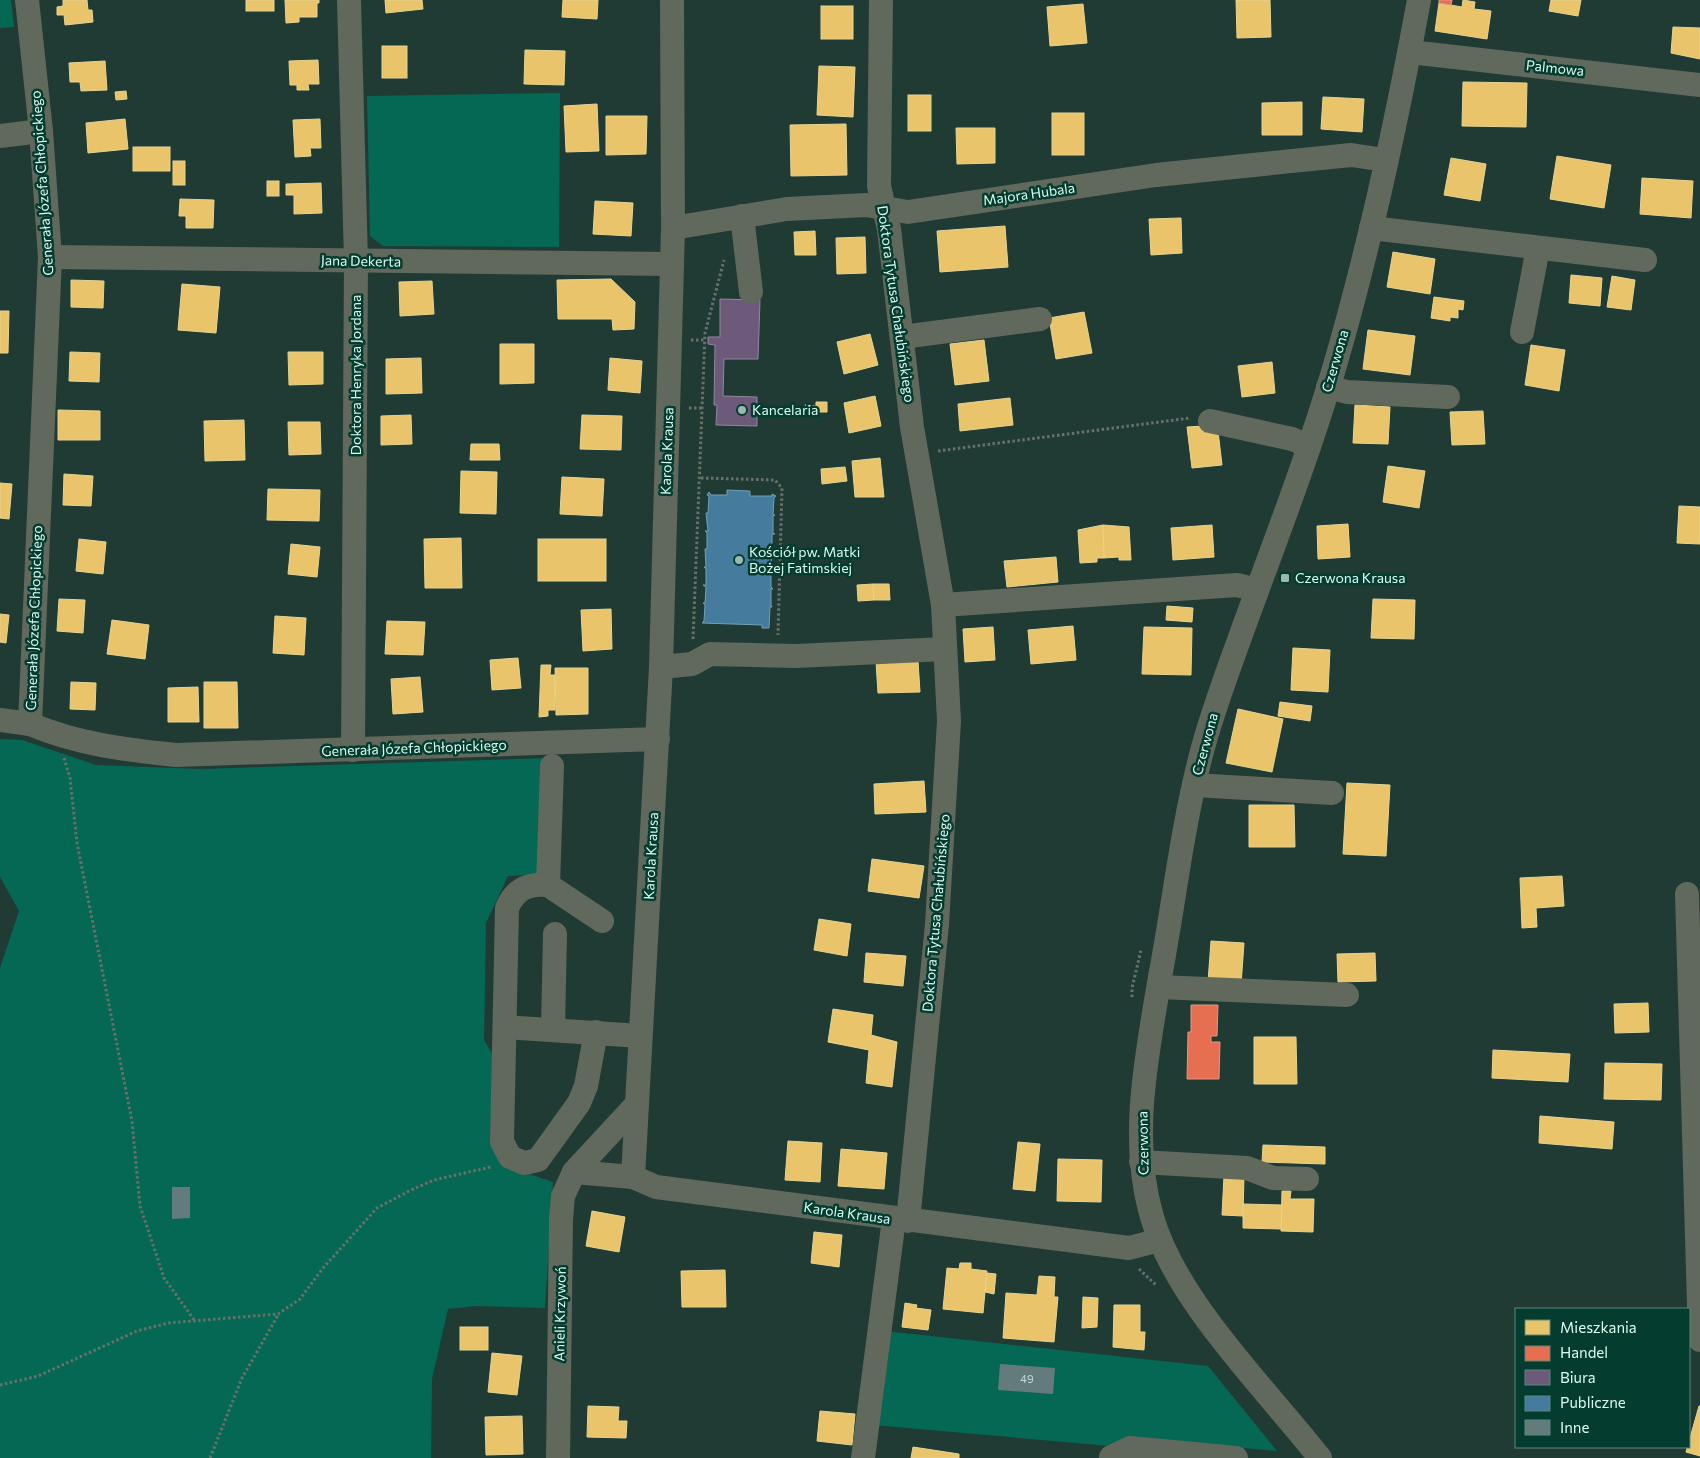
<svg xmlns="http://www.w3.org/2000/svg" width="1700" height="1458" viewBox="0 0 1700 1458" font-family="Commissioner,sans-serif">
	<rect width="100%" height="100%" fill="#203b34"/>
	<g fill="#046854">
		<polygon points="0,0 11,0 14,27 0,28"/>
		<polygon points="560,93 559,247 383,246 370,236 367,96"/>
		<polygon points="0,739 22,740 96,765 201,769 548,758 545,874 508,876 486,923 484,1040 502,1070 508,1167 553,1182 545,1308 475,1306 448,1309 432,1379 431,1458 0,1458 0,968 19,911 0,877"/>
		<polygon points="885,1331 1208,1366 1277,1451 1129,1438 1110,1446 873,1425"/>
	</g>
	<g fill="#e9c46a" stroke="#e5d492">
		<polygon points="63,0 87,0 88,10 92,10 93,22 65,25 64,15 57,15 57,7 63,6"/>
		<rect x="246" y="0" width="28" height="11"/>
		<polygon points="285,0 319,0 319,3 317,3 317,17 299,17 299,22 286,23"/>
		<polygon points="385,0 422,0 423,9 386,13"/>
		<polygon points="563,0 598,0 597,19 562,17"/>
		<polygon points="1236,0 1270,0 1271,37 1237,38"/>
		<polygon points="1463,0 1475,2 1474,9 1491,11 1487,39 1435,31 1439,3 1462,7"/>
		<polygon points="1551,0 1581,0 1578,16 1549,11"/>
		<polygon points="1083,4 1087,43 1050,46 1047,7"/>
		<rect x="821" y="6" width="32" height="33"/>
		<polygon points="1673,27 1700,28 1700,59 1671,53"/>
		<rect x="382" y="46" width="25" height="32"/>
		<polygon points="525,50 565,51 564,85 524,84"/>
		<polygon points="318,60 319,84 308,84 309,90 297,90 297,85 290,85 289,61"/>
		<polygon points="105,61 107,90 81,91 80,82 70,82 69,63"/>
		<polygon points="819,66 855,67 853,117 817,115"/>
		<polygon points="1463,82 1527,83 1526,127 1462,126"/>
		<polygon points="126,91 127,99 116,100 115,92"/>
		<rect x="908" y="95" width="23" height="36"/>
		<polygon points="1323,97 1364,99 1362,132 1321,129"/>
		<polygon points="1302,102 1302,135 1262,135 1262,103"/>
		<polygon points="597,104 599,151 566,152 564,106"/>
		<rect x="1052" y="113" width="32" height="42"/>
		<polygon points="606,116 647,116 646,154 606,155"/>
		<polygon points="125,119 128,149 88,153 86,123"/>
		<polygon points="320,119 321,148 310,148 311,156 295,157 293,120"/>
		<polygon points="846,124 847,175 791,176 790,125"/>
		<polygon points="956,128 995,128 995,163 957,164"/>
		<rect x="133" y="147" width="37" height="24"/>
		<polygon points="1557,156 1611,165 1604,208 1550,199"/>
		<polygon points="1451,158 1486,164 1480,201 1444,195"/>
		<rect x="173" y="161" width="12" height="24"/>
		<polygon points="1642,178 1693,181 1691,218 1640,214"/>
		<rect x="267" y="181" width="12" height="15"/>
		<polygon points="321,183 322,213 294,214 294,195 286,195 286,184"/>
		<polygon points="180,199 214,200 213,228 186,228 186,216 179,216"/>
		<polygon points="595,201 633,203 631,236 593,234"/>
		<polygon points="1181,218 1182,253 1151,255 1149,219"/>
		<polygon points="1005,226 1008,267 940,272 937,231"/>
		<polygon points="815,231 816,255 795,255 794,232"/>
		<polygon points="865,237 866,273 837,274 836,238"/>
		<polygon points="1393,252 1435,259 1430,294 1387,287"/>
		<polygon points="1571,275 1602,278 1600,306 1569,303"/>
		<polygon points="1612,276 1635,280 1631,310 1607,307"/>
		<polygon points="611,279 635,302 634,329 613,330 612,319 558,319 557,280"/>
		<polygon points="71,280 104,281 103,308 71,307"/>
		<polygon points="432,281 434,314 400,316 399,282"/>
		<polygon points="182,284 220,287 216,333 178,330"/>
		<polygon points="1434,297 1464,301 1463,310 1458,309 1458,318 1450,317 1450,321 1431,318"/>
		<polygon points="0,311 9,311 8,353 0,353"/>
		<polygon points="1084,312 1092,353 1056,359 1049,318"/>
		<polygon points="1368,330 1415,336 1410,375 1363,369"/>
		<polygon points="870,334 878,365 844,374 837,342"/>
		<polygon points="984,340 989,381 955,385 950,344"/>
		<polygon points="500,344 534,344 534,383 500,384"/>
		<polygon points="1531,345 1565,350 1559,391 1525,385"/>
		<polygon points="70,352 100,353 99,382 69,381"/>
		<polygon points="288,352 323,352 323,384 289,385"/>
		<polygon points="421,358 422,393 386,394 386,359"/>
		<polygon points="610,358 642,361 640,393 608,390"/>
		<polygon points="1272,362 1275,393 1242,397 1238,366"/>
		<polygon points="875,396 881,426 849,433 844,403"/>
		<polygon points="1010,398 1013,425 960,431 958,404"/>
		<polygon points="816,402 827,402 827,412 805,412 805,405 816,406"/>
		<polygon points="1355,405 1390,407 1388,444 1353,443"/>
		<polygon points="58,410 100,411 100,440 58,440"/>
		<polygon points="1483,411 1485,444 1452,445 1450,412"/>
		<polygon points="411,415 412,444 381,445 381,416"/>
		<polygon points="582,415 622,416 621,450 580,449"/>
		<polygon points="244,420 245,460 205,461 204,421"/>
		<polygon points="288,422 320,422 321,454 289,455"/>
		<polygon points="1203,426 1204,433 1218,431 1222,465 1192,468 1187,427"/>
		<polygon points="471,444 499,444 500,460 470,460"/>
		<polygon points="880,458 884,497 855,497 852,461"/>
		<polygon points="1388,466 1425,471 1419,508 1383,502"/>
		<polygon points="845,467 847,481 822,484 821,469"/>
		<polygon points="461,471 497,472 496,514 460,513"/>
		<polygon points="64,474 93,476 91,506 63,505"/>
		<polygon points="562,477 604,479 602,516 560,514"/>
		<polygon points="0,483 12,484 9,519 0,518"/>
		<polygon points="268,489 320,490 319,521 267,520"/>
		<polygon points="1679,506 1700,507 1700,544 1677,543"/>
		<polygon points="1348,524 1350,557 1318,559 1317,526"/>
		<polygon points="1103,525 1129,527 1131,560 1119,560 1119,557 1104,558"/>
		<polygon points="1103,525 1104,558 1097,558 1097,562 1080,563 1078,530"/>
		<polygon points="1212,525 1214,557 1173,560 1171,528"/>
		<polygon points="461,538 462,588 425,588 424,539"/>
		<polygon points="79,539 106,542 103,574 76,571"/>
		<rect x="538" y="539" width="68" height="42"/>
		<polygon points="291,544 320,547 317,577 288,574"/>
		<polygon points="1056,557 1058,582 1007,587 1004,561"/>
		<polygon points="873,584 874,600 858,601 857,585"/>
		<polygon points="873,584 889,584 890,600 874,600"/>
		<polygon points="59,599 85,600 83,633 57,631"/>
		<polygon points="1373,599 1415,600 1414,639 1371,638"/>
		<polygon points="1167,606 1193,608 1192,622 1166,620"/>
		<polygon points="611,609 612,649 583,651 581,610"/>
		<polygon points="0,614 9,615 6,643 0,642"/>
		<polygon points="275,616 306,618 304,655 273,653"/>
		<polygon points="112,620 149,625 145,659 107,654"/>
		<polygon points="387,621 425,622 423,655 385,654"/>
		<polygon points="1073,626 1076,660 1031,664 1028,630"/>
		<polygon points="993,627 995,660 965,662 963,629"/>
		<polygon points="1144,627 1192,628 1191,675 1142,674"/>
		<polygon points="1293,648 1330,650 1328,692 1291,690"/>
		<polygon points="518,658 521,688 492,690 490,660"/>
		<polygon points="918,661 920,692 878,693 876,662"/>
		<polygon points="541,665 551,665 550,675 555,675 555,710 548,710 548,716 539,717"/>
		<polygon points="555,668 588,668 588,714 556,715"/>
		<polygon points="420,677 423,712 393,714 391,679"/>
		<polygon points="71,682 96,683 95,710 70,709"/>
		<polygon points="204,682 237,682 238,728 204,728"/>
		<polygon points="198,687 199,722 168,722 168,688"/>
		<polygon points="1280,702 1312,706 1310,721 1278,716"/>
		<polygon points="1238,709 1283,719 1272,772 1226,763"/>
		<polygon points="924,781 926,812 875,814 874,784"/>
		<polygon points="1347,783 1390,785 1386,856 1343,854"/>
		<polygon points="1249,805 1294,805 1295,847 1249,847"/>
		<polygon points="872,859 924,866 919,898 868,891"/>
		<polygon points="1562,876 1564,906 1536,908 1537,927 1522,928 1520,878"/>
		<polygon points="819,919 851,924 847,956 814,950"/>
		<polygon points="1211,941 1244,943 1241,985 1208,982"/>
		<polygon points="866,953 906,956 903,986 864,982"/>
		<polygon points="1375,953 1376,981 1338,982 1337,954"/>
		<polygon points="1648,1003 1649,1032 1615,1033 1614,1004"/>
		<polygon points="833,1009 873,1015 871,1035 897,1042 892,1087 866,1083 869,1050 828,1042"/>
		<polygon points="1254,1037 1296,1037 1297,1084 1254,1084"/>
		<polygon points="1493,1050 1570,1054 1568,1082 1492,1078"/>
		<polygon points="1605,1063 1662,1064 1661,1100 1604,1099"/>
		<polygon points="1540,1116 1614,1122 1612,1149 1539,1143"/>
		<polygon points="788,1141 822,1143 820,1182 785,1180"/>
		<polygon points="1018,1142 1040,1144 1035,1191 1013,1189"/>
		<polygon points="1263,1145 1325,1147 1325,1164 1262,1162"/>
		<polygon points="841,1149 887,1153 884,1189 838,1186"/>
		<polygon points="1058,1159 1102,1160 1101,1202 1057,1201"/>
		<polygon points="1224,1176 1244,1176 1243,1216 1222,1215"/>
		<polygon points="1282,1191 1291,1191 1290,1199 1314,1199 1313,1232 1281,1231"/>
		<polygon points="1243,1204 1282,1205 1281,1229 1243,1228"/>
		<polygon points="592,1211 625,1217 619,1252 586,1246"/>
		<polygon points="814,1232 842,1235 839,1267 811,1263"/>
		<polygon points="960,1263 971,1263 971,1269 987,1271 983,1313 943,1309 947,1268 959,1269"/>
		<polygon points="725,1270 726,1307 682,1307 681,1271"/>
		<polygon points="987,1273 996,1274 994,1294 985,1292"/>
		<polygon points="1039,1276 1055,1277 1054,1297 1058,1297 1054,1342 1003,1338 1006,1293 1037,1295"/>
		<polygon points="1083,1297 1098,1298 1097,1327 1082,1328"/>
		<polygon points="905,1303 917,1305 916,1308 931,1310 928,1330 902,1327"/>
		<polygon points="1114,1305 1140,1305 1140,1332 1145,1332 1144,1350 1113,1347"/>
		<rect x="460" y="1327" width="28" height="23"/>
		<polygon points="492,1353 522,1356 517,1395 488,1392"/>
		<polygon points="588,1406 619,1407 618,1421 627,1421 626,1438 587,1437"/>
		<polygon points="1699,1406 1700,1406 1700,1456 1686,1452"/>
		<polygon points="820,1411 855,1414 852,1445 817,1441"/>
		<polygon points="522,1416 523,1454 486,1455 485,1417"/>
		<polygon points="913,1447 959,1454 959,1458 911,1458"/>
	</g>
	<g fill="#e76f51" stroke="#e39981">
		<polygon points="1439,0 1452,0 1451,5 1439,3"/>
		<polygon points="1191,1005 1218,1005 1217,1036 1211,1036 1211,1042 1220,1042 1219,1079 1187,1079 1188,1032 1191,1032"/>
	</g>
	<polygon fill="#6d597a" stroke="#8e8a9e" points="720,299 760,300 758,359 724,359 723,396 757,397 757,426 716,425 717,405 714,405 715,345 708,344 708,337 720,337"/>
	<polygon fill="#457b9d" stroke="#72a1b6" points="727,490 750,491 750,496 772,496 772,494 776,496 774,498 773,515 775,515 773,516 773,533 775,534 772,534 772,551 774,551 772,553 771,569 774,569 771,571 771,587 773,589 771,589 771,605 772,607 770,607 769,628 762,628 762,625 702,623 704,621 705,605 703,603 705,603 706,587 703,585 706,585 706,569 704,567 706,567 705,549 707,549 707,533 705,531 708,531 706,513 708,513 709,496 707,495 709,492 711,495 727,495"/>
	<g fill="#647b7d">
		<polygon points="172,1187 190,1187 190,1218 172,1219"/>
		<polygon points="1000,1364 1055,1368 1053,1394 998,1390"/>
	</g>
	<g fill="none" stroke-linecap="round" stroke-linejoin="round">
		<g stroke="#687269" stroke-width="3" stroke-dasharray="2.5 2.5" stroke-linecap="butt">
			<polyline points="691,340 705,340"/>
			<polyline points="689,408 703,408"/>
			<polyline points="938,451 1190,418"/>
			<polyline points="701,478 775,480 782,488 778,635"/>
			<polyline points="693,639 705,333 724,260"/>
			<polyline points="64,758 70,778 77,843 132,1121 140,1206 164,1278 195,1321"/>
			<polyline points="1132,997 1132,988 1141,950"/>
			<polyline points="1139,1269 1156,1285"/>
			<polyline points="0,1385 38,1376 137,1331 168,1323 278,1314 300,1299 324,1267 377,1208 411,1190 434,1180 491,1167"/>
			<polyline points="210,1458 242,1378 278,1315"/>
		</g>
		<g stroke="#61685c" stroke-width="24">
			<path d="M27,0l14,131 9,126 -20,467c47,20 96,26 146,31l482,-16"/>
			<polyline points="349,0 356,261 353,750"/>
			<polyline points="672,0 673,228 661,667 633,1177 656,1187 1129,1248 1160,1240"/>
			<polyline points="881,0 879,186 889,229 912,427 943,605 949,721 937,924 908,1221"/>
			<polyline points="1410,52 1700,85"/>
			<polyline points="0,136 41,131"/>
			<polyline points="742,216 751,292"/>
			<polyline points="673,228 787,209 866,205 908,212 1156,175 1351,155 1385,160"/>
			<polyline points="1371,228 1645,260"/>
			<polyline points="50,257 672,264"/>
			<polyline points="1522,332 1538,248"/>
			<polyline points="902,337 1040,319"/>
			<polyline points="1328,387 1347,392 1448,397"/>
			<polyline points="1210,421 1292,439 1309,446"/>
			<polyline points="943,605 1237,585 1257,590"/>
			<polyline points="661,667 692,664 710,654 796,656 945,649"/>
			<polyline points="0,720 30,724"/>
			<polyline points="1194,785 1332,793"/>
			<polyline points="548,885 552,766"/>
			<polyline points="1687,894 1700,1340"/>
			<polyline points="1159,987 1347,995"/>
			<polyline points="505,1027 640,1036"/>
			<polyline points="553,1030 555,934"/>
			<path d="M596,1032l-10,54 -7,17 -41,57 -14,3 -14,-6 -8,-15 5,-234c8,-19 21,-25 41,-23l54,36"/>
			<polyline points="1141,1162 1247,1168 1273,1178 1307,1179"/>
			<polyline points="574,1172 633,1177"/>
			<polyline points="1111,1457 1130,1448 1236,1458"/>
			<polyline points="558,1458 561,1219 563,1196 574,1172 637,1104"/>
			<polyline points="863,1458 894,1219"/>
			<path d="M1320,1458c-54,-69 -144,-157 -168,-241 -23,-78 -5,-162 8,-240 14,-74 22,-149 41,-222 11,-43 27,-84 42,-126 31,-85 64,-170 90,-257 36,-122 63,-247 86,-372"/>
		</g>
	</g>
	<g fill="#9ab8af" stroke="#053c30" stroke-width="2">
		<circle cx="742" cy="410" r="5"/>
		<circle cx="739" cy="560" r="5"/>
		<rect x="1280" y="573" width="10" height="10" rx="2.5"/>
	</g>
	<g text-anchor="middle" stroke-width="5" stroke-linejoin="round" paint-order="stroke">
		<g font-size="11" fill="#bddbd4">
			<text x="1027" y="1383">49</text>
		</g>
		<g font-size="14" fill="#dbfbf1" stroke="#053c30">
			<text transform="translate(1555 68) rotate(6)" y="5">Palmowa</text>
			<text transform="translate(42 183) rotate(-94)" y="5">Generała Józefa Chłopickiego</text>
			<text transform="translate(1029 194) rotate(-8)" y="5">Majora Hubala</text>
			<text transform="translate(361 261) rotate(1)" y="5">Jana Dekerta</text>
			<text transform="translate(896 304) rotate(82)" y="5">Doktora Tytusa Chałubińskiego</text>
			<text transform="translate(1335 361) rotate(-74)" y="5">Czerwona</text>
			<text transform="translate(356 375) rotate(-90)" y="5">Doktora Henryka Jordana</text>
			<text transform="translate(667 451) rotate(-88)" y="5">Karola Krausa</text>
			<text transform="translate(34 618) rotate(-88)" y="5">Generała Józefa Chłopickiego</text>
			<text transform="translate(1205 744) rotate(-75)" y="5">Czerwona</text>
			<text transform="translate(414 748) rotate(-2)" y="5">Generała Józefa Chłopickiego</text>
			<text transform="translate(651 856) rotate(-87)" y="5">Karola Krausa</text>
			<text transform="translate(936 913) rotate(-85)" y="5">Doktora Tytusa Chałubińskiego</text>
			<text transform="translate(1143 1143) rotate(-91)" y="5">Czerwona</text>
			<text transform="translate(847 1213) rotate(8)" y="5">Karola Krausa</text>
			<text transform="translate(560 1314) rotate(-89)" y="5">Anieli Krzywoń</text>
		</g>
		<g font-size="14" fill="#dbfbf1" stroke="#053c30" text-anchor="start">
			<text x="752" y="415">Kancelaria</text>
			<text x="749" y="557">Kościół pw. Matki<tspan x="749" dy="16">Bożej Fatimskiej</tspan></text>
			<text x="1295" y="583">Czerwona Krausa</text>
		</g>
	</g>
	<rect x="1515" y="1308" width="175" height="140" fill="#053c30" stroke="#5b887d"/>
	<rect x="1525" y="1320" width="25" height="15" fill="#e9c46a" stroke="#5b887d"/>
	<text x="1560" y="1333" font-size="15" fill="#dbfbf1">Mieszkania</text>
	<rect x="1525" y="1346" width="25" height="15" fill="#e76f51" stroke="#5b887d"/>
	<text x="1560" y="1358" font-size="15" fill="#dbfbf1">Handel</text>
	<rect x="1525" y="1370" width="25" height="15" fill="#6d597a" stroke="#5b887d"/>
	<text x="1560" y="1383" font-size="15" fill="#dbfbf1">Biura</text>
	<rect x="1525" y="1396" width="25" height="15" fill="#457b9d" stroke="#5b887d"/>
	<text x="1560" y="1408" font-size="15" fill="#dbfbf1">Publiczne</text>
	<rect x="1525" y="1420" width="25" height="15" fill="#647b7d" stroke="#5b887d"/>
	<text x="1560" y="1433" font-size="15" fill="#dbfbf1">Inne</text>
</svg>
